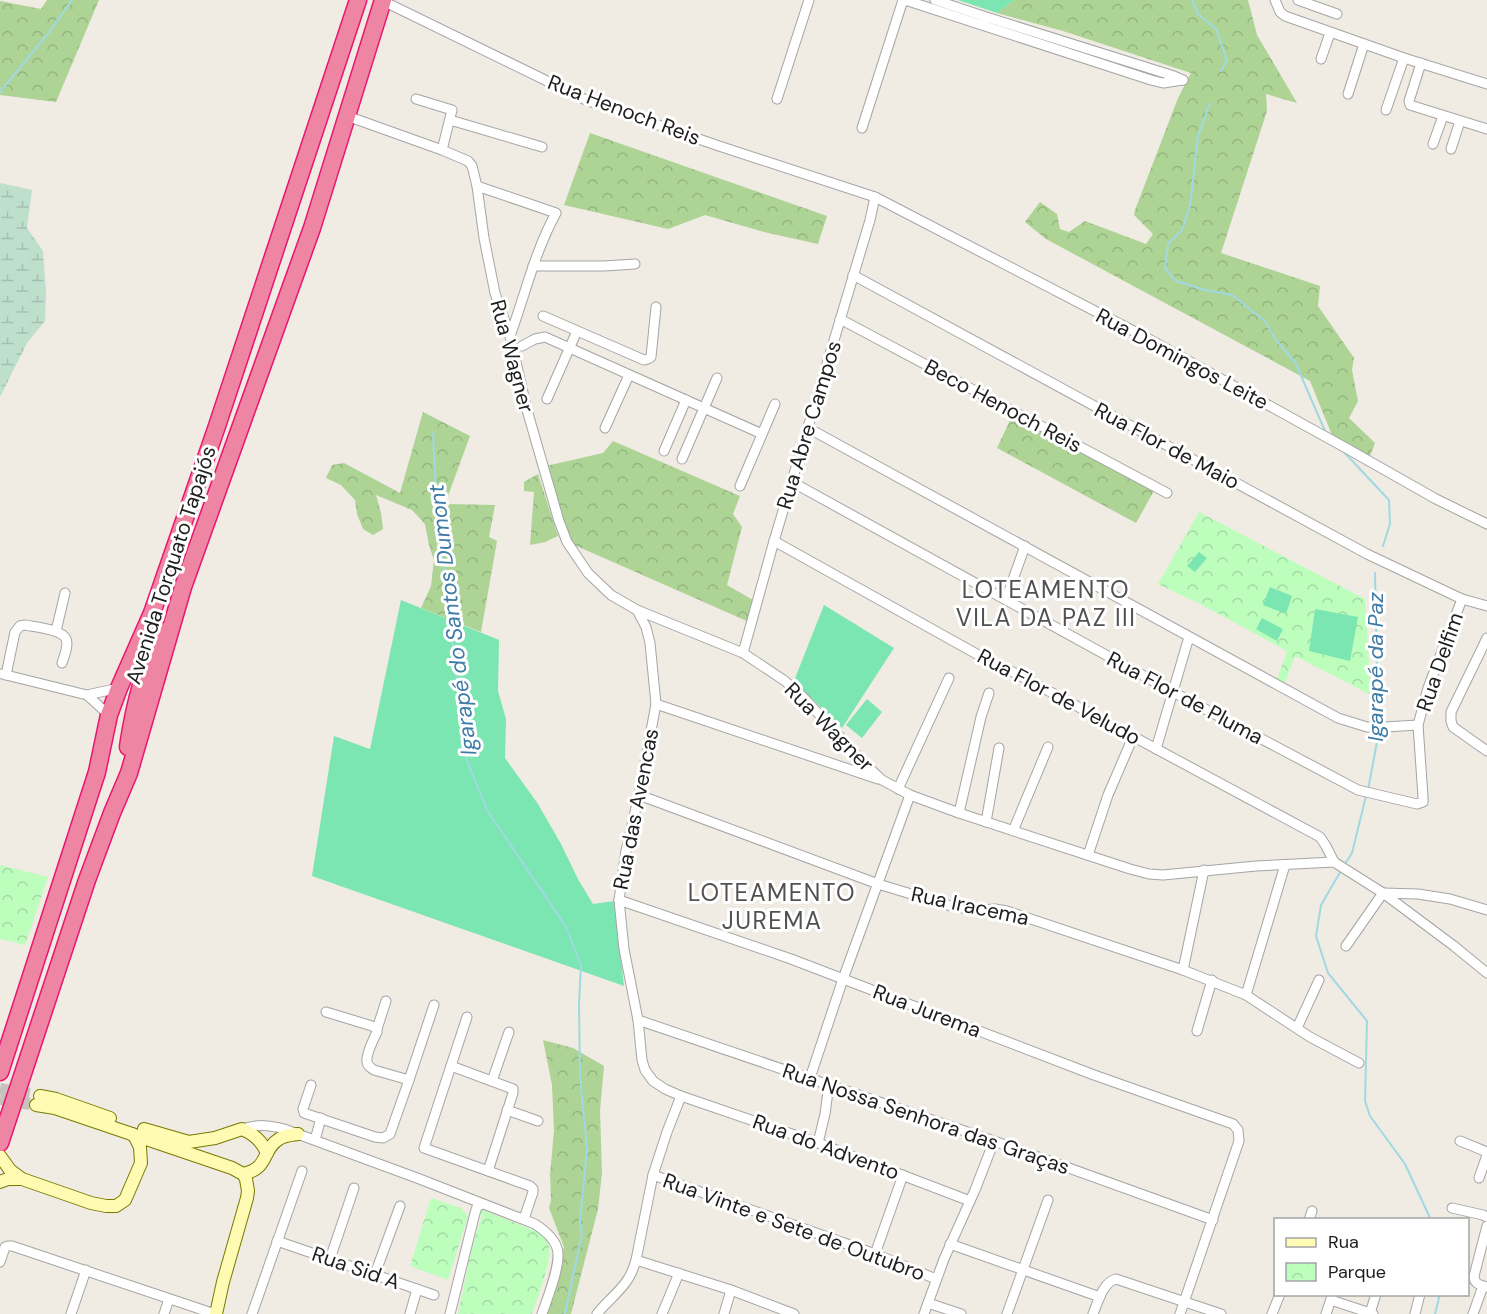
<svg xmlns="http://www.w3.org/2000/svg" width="1487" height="1314" viewBox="0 0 1487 1314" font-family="'DM Sans',sans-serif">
	<defs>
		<pattern id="forest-crowns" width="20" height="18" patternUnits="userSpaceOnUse" patternTransform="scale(1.5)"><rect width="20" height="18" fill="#add395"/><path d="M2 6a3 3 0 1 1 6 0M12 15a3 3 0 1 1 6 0" fill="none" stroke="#94b580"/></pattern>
		<pattern id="wetland-marsh" width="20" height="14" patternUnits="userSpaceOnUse" patternTransform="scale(1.5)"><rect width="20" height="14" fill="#bfdfcd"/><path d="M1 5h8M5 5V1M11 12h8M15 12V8" fill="none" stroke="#a4bfb0"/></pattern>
		<pattern id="park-crowns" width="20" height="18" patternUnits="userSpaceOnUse" patternTransform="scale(1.5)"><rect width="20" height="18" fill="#bdfebd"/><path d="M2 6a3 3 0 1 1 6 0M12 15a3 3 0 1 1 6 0" fill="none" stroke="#a2d9a2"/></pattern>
	</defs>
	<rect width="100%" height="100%" fill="#f0ebe3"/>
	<g fill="url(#forest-crowns)">
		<polygon points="47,0 99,0 56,102 0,95 0,1 41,9"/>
		<polygon points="1014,0 1248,0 1257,35 1297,103 1266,94 1267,111 1221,253 1320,286 1318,306 1354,358 1352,370 1358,401 1349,418 1375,443 1370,456 1332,435 1310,381 1046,239 1025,222 1040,202 1057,214 1060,229 1069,232 1085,221 1146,244 1153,234 1134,215 1135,210 1178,98 1191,73 1063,31 997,13"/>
		<polygon points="590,133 827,216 818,244 764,232 705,215 668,229 564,205"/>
		<polygon points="423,412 470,436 445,504 495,505 489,537 497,541 481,632 421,608 431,586 434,560 429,545 425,524 412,510 376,495 381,513 383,529 373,535 363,529 357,514 355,500 341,485 326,478 332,465 344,463 400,493"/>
		<polygon points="1013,414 1155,489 1136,523 997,448"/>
		<polygon points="613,441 740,496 733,514 742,527 727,585 753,600 749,622 572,544 562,527 546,466 603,453"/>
		<polygon points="538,474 558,536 545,542 530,545 534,492 524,491 524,482"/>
		<polygon points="543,1040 573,1048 604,1066 600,1110 602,1173 598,1209 571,1314 546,1314 564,1247 549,1208 551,1200 550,1174 554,1131 552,1085"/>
	</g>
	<polygon fill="url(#wetland-marsh)" points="0,183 32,190 27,228 43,251 46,292 45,321 27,343 0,397"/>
	<g fill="url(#park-crowns)">
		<polygon points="1199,512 1365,599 1371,695 1295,656 1283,689 1275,685 1287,651 1202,605 1158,584"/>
		<polygon points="0,865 48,877 25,945 0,939"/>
		<polygon points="431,1198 461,1208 468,1216 448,1280 410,1266"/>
		<path d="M480,1209l58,23c4,3 8,6 10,11 6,14 -11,55 -16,71h-74l14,-67 9,-28z"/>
	</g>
	<g fill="#7be6b2">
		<polygon points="958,0 1014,0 997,13"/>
		<polygon points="1199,552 1207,558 1195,572 1187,566"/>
		<polygon points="1270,587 1292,596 1286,614 1263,605"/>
		<polygon points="401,600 499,640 498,691 506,719 505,758 538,804 561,844 578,879 593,904 614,901 624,986 312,876 334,736 370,749"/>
		<polygon points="824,605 894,648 842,728 794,681"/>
		<polygon points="1315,609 1358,617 1350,661 1309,651"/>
		<polygon points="1262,618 1283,629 1277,641 1256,629"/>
		<polygon points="867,699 882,712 862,738 846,725"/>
	</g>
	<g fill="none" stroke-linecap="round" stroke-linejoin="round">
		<g stroke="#a0d9e1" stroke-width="2">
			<polyline points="1192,0 1199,15 1216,29 1227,60 1221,71"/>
			<polyline points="0,92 50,31 72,0"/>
			<polyline points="1210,103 1198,136 1190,206 1182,230 1168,244 1165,268 1176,281 1205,290 1232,295 1265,321 1276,340 1295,362 1325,431"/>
			<polyline points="433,433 437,512 466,758 487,810 566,927 581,965 579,1004 580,1075 587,1150 580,1221 582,1234 565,1314"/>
			<polyline points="1343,451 1389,500 1390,524 1383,546"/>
			<polyline points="1375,573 1378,725"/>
			<polyline points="1368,790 1379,731"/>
			<polyline points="1345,864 1352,853 1366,796"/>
			<polyline points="1342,869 1321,905 1316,936 1328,973 1367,1021 1365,1101 1370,1116 1405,1164 1431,1220"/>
			<polyline points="1435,1314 1440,1294"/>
		</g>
		<g stroke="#c6c2bc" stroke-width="12" stroke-dasharray="12 6" stroke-linecap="butt">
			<polyline points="0,1089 40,1096"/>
			<polyline points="0,1099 36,1105"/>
		</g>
		<defs>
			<g id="street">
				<polyline points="905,0 1151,80 1163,83 1183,80"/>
				<polyline points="935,0 983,16 985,17 985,21"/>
				<polyline points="1275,0 1280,12 1285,16 1404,58 1487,84"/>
				<polyline points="1298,0 1337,14"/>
				<polyline points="383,1 586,100 719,146 875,197 1147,338 1346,448 1436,499 1487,524"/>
				<polyline points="983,16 1174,76 1183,80"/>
				<polyline points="1321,59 1330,33"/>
				<polyline points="1421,63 1409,101 1410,105 1487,129"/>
				<polyline points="1348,94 1364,44"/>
				<polyline points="416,99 452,110 442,150"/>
				<polyline points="777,99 809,0"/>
				<polyline points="1386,110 1404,58"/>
				<polyline points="347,116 442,150 468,161 472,166 477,186 484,238 495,293 510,336 527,410 559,521 567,542 588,573 611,595 637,610 743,653 785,681 802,696 867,766 882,780 910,795 959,813 1130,869 1149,874 1163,875 1256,866 1334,862 1383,893 1454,946 1487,973"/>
				<polyline points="450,120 542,147"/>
				<polyline points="862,128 903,0"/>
				<polyline points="1433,144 1443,116"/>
				<polyline points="1451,149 1460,121"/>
				<path d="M477,186l79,27c-21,38 -31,82 -46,123"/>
				<polyline points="533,266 604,266 635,264"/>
				<polyline points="853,275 1367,554 1462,599 1487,606"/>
				<polyline points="543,316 644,360 648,359 651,357 656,307"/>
				<polyline points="840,319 1167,493"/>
				<polyline points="522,346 535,339 545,337 762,434"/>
				<polyline points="547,399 577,331"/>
				<polyline points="605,428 629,375"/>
				<polyline points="808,428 1338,718 1367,727 1385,727 1418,725"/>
				<polyline points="664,451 686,400"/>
				<polyline points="682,459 717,378"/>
				<polyline points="792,482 1173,692 1358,790 1417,804 1423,802 1423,797 1418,725 1428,688 1462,599"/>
				<polyline points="740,486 775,404"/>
				<polyline points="774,541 982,657 1019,675 1320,837 1326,846 1334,862"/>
				<polyline points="1006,599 1025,546"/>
				<polyline points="637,610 646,627 650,643 656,704 639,795 626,851 619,900 624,949 638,1020 642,1060 645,1070 653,1081 665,1089 681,1096 818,1143 970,1201"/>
				<polyline points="56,631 65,593"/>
				<polyline points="1487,638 1451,712 1451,721 1453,727 1487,751"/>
				<polyline points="743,653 774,541 870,220 875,197"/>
				<polyline points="2,674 87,695 119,688"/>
				<path d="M6,675l9,-43 5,-6 5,-1c9,2 37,4 41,14 3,6 -2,18 -4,24"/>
				<polyline points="87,695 109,715"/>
				<polyline points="656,704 878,779"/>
				<polyline points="1156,749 1189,637"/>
				<polyline points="898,789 949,678"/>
				<polyline points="639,795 878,884 951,906 977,910 995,909 1007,911 1183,970 1246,995 1310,1037 1359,1063"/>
				<polyline points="959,813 981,717 989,693"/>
				<polyline points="986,822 999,748"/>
				<polyline points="1013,831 1048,747"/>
				<polyline points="1088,855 1108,795 1133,737"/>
				<polyline points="1383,893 1418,894 1450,899 1487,910"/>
				<polyline points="619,900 791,959 1094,1075 1233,1124"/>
				<polyline points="1346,946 1383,893"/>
				<polyline points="1183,970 1204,870"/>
				<polyline points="1246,995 1285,865"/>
				<path d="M326,1012l46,14 5,3v3c-3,6 -11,23 -10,30 1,5 3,5 7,8l35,10 25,-75"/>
				<polyline points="467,1017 424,1148 530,1186 533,1189 533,1192 524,1219"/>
				<polyline points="638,1020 994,1141 1213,1220"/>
				<polyline points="1297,1028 1319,980"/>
				<polyline points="377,1029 386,1001"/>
				<polyline points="1197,1031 1212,980"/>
				<polyline points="451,1066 513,1089 513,1093 488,1171"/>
				<polyline points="810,1078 843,979 910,795"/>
				<polyline points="492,1081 509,1032"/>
				<polyline points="311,1085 303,1109 304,1113 375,1137 383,1138 390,1134 409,1080"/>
				<polyline points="507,1110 538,1121"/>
				<path d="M242,1129c15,-5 27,-4 42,0l133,49 118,46c9,6 19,14 22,24 5,15 -10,51 -15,66"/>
				<polyline points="315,1140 321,1118"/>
				<polyline points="1460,1141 1487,1152"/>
				<polyline points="818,1143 825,1114 829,1084"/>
				<polyline points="653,1175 875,1254 936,1279"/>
				<polyline points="1479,1178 1487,1155"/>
				<polyline points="1452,1208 1483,1215 1487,1217"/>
				<polyline points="1309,1220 1312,1211"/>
				<path d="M1487,1226l-13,50c0,8 6,9 13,11"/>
				<polyline points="277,1241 434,1295"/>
				<polyline points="950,1244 1100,1297"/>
				<polyline points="875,1254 903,1175"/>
				<polyline points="330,1259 354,1188"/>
				<polyline points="636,1260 731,1290 794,1314"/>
				<polyline points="0,1262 5,1247 8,1246 12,1246 215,1314"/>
				<polyline points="375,1274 400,1206"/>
				<polyline points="1331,1300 1373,1314"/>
				<polyline points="928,1303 961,1314"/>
				<polyline points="1370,1313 1376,1294"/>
				<polyline points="71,1314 86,1270"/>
				<polyline points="164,1314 169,1299"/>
				<polyline points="252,1314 302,1171"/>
				<polyline points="410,1314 417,1289"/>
				<polyline points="450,1314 475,1213 477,1207 482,1204"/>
				<path d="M597,1314c9,-12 23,-22 31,-35 4,-6 6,-12 8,-19l17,-85 14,-43 14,-36"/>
				<polyline points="662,1314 679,1273"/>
				<polyline points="724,1314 731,1290"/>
				<polyline points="924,1314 944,1259 975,1190 994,1141"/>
				<polyline points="1007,1314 1048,1200"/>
				<path d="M1093,1314c5,-12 10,-32 23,-35l105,35"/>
				<polyline points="1180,1314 1239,1141 1238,1130 1233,1124"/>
				<polyline points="1272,1314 1280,1294"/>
				<polyline points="1326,1314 1332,1296"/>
				<polyline points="1415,1314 1420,1294"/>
				<polyline points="1473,1314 1483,1286"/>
			</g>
			<g id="secondary">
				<polyline points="40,1096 56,1099 110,1118"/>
				<polyline points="36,1105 55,1108 232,1168 243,1174 246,1179 248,1191 247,1198 223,1282 216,1314"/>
				<path d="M144,1129l45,13 26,-4 27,-9c12,5 20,12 25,24"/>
				<polyline points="0,1156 10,1170 22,1179 91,1203 106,1206 116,1206 125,1200 141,1163 140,1147 135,1137 132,1134"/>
				<path d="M243,1174c27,-6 18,-24 36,-35 6,-4 13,-4 19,-5"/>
				<polyline points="0,1182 8,1179 22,1179"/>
			</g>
			<g id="highway">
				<path d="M128,747c6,-41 15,-79 34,-116"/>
				<polyline points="0,1072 97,772 109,715 119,688 152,613 216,429 358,0"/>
				<polyline points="0,1143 87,880 112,813 129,773 183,587 312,228 383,0"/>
			</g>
		</defs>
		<use href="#street" stroke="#a5a5a5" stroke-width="11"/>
		<use href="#secondary" stroke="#787a00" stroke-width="14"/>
		<use href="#highway" stroke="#e91671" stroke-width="19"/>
		<use href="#street" stroke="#fff" stroke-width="9"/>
		<use href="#secondary" stroke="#fffbb3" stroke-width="12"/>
		<use href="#highway" stroke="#ee85a2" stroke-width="16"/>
	</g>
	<g text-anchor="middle" stroke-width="6" stroke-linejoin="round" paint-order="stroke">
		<g font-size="21" fill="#1e1e1e" stroke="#fff">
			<text transform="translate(624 110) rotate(21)" y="7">Rua Henoch Reis</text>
			<text transform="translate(512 356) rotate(75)" y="7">Rua Wagner</text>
			<text transform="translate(1182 359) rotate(28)" y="7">Rua Domingos Leite</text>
			<text transform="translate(1003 406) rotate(28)" y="7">Beco Henoch Reis</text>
			<text transform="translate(809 425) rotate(-73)" y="7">Rua Abre Campos</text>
			<text transform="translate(1167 446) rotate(28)" y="7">Rua Flor de Maio</text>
			<text transform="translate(171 565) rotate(-72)" y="7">Avenida Torquato Tapajós</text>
			<text transform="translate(1440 662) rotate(-71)" y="7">Rua Delfim</text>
			<text transform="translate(1059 697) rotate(28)" y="7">Rua Flor de Veludo</text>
			<text transform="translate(1185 698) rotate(28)" y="7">Rua Flor de Pluma</text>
			<text transform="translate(829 727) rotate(45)" y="7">Rua Wagner</text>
			<text transform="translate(636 809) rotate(-79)" y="7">Rua das Avencas</text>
			<text transform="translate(970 906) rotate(12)" y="7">Rua Iracema</text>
			<text transform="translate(927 1011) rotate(21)" y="7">Rua Jurema</text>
			<text transform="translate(926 1119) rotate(19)" y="7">Rua Nossa Senhora das Graças</text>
			<text transform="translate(826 1147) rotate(20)" y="7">Rua do Advento</text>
			<text transform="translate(794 1227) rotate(20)" y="7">Rua Vinte e Sete de Outubro</text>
			<text transform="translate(356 1268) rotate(19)" y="7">Rua Sid A</text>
		</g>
		<g font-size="22" font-style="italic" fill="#3e7ba6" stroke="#fff">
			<text transform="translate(452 620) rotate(-97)" y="8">Igarapé do Santos Dumont</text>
			<text transform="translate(1375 667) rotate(-90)" y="8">Igarapé da Paz</text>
		</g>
		<g font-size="24" letter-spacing="1.5" fill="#515151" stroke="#fff">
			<text x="1046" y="598">LOTEAMENTO<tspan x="1046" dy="28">VILA DA PAZ III</tspan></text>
			<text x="772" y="901">LOTEAMENTO<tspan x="772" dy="28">JUREMA</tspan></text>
		</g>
	</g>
	<rect x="1274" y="1218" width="195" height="78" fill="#ffffff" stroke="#a5a5a5" stroke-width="1.5"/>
	<rect x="1286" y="1238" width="30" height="9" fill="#fffbb3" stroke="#a5a5a5" stroke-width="1.5"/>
	<text x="1328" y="1248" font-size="18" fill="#1e1e1e">Rua</text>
	<rect x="1286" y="1263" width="30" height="18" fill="url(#park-crowns)" stroke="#a5a5a5" stroke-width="1.5"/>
	<text x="1328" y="1278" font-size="18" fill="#1e1e1e">Parque</text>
</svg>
